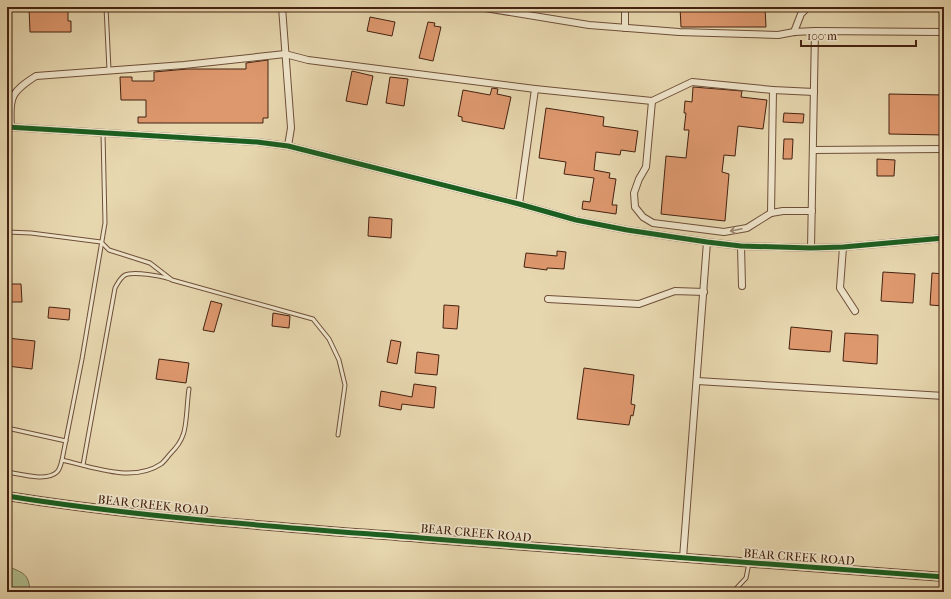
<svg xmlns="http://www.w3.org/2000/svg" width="951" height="599" viewBox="0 0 951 599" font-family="'IM FELL French Canon',serif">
	<rect width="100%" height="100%" fill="#e7d7af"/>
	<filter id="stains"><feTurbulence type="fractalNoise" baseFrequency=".005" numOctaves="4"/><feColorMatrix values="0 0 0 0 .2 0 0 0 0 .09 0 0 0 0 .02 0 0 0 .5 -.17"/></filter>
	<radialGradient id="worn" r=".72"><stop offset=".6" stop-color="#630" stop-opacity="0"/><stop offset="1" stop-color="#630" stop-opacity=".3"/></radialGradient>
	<path fill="#b1bf8f" stroke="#7b7050" d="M7,566c16,7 22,7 23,26h-23z"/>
	<g fill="#de986e" stroke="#452211">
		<polygon points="29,7 68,7 68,21 71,21 71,32 30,32"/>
		<polygon points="680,7 765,7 766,27 681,27"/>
		<polygon points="370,17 395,22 392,36 367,31"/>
		<polygon points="428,22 435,23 434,26 441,27 433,61 419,58"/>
		<polygon points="268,60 268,118 263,118 263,123 138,123 138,117 146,117 146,100 121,100 120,77 132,77 132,81 154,81 154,72 187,69 246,69 246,63"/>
		<polygon points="352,71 373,76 367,105 346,101"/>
		<polygon points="390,77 408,79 404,106 386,103"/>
		<polygon points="693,87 742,91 741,97 767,100 763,129 738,126 735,156 724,155 722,172 729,174 725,221 661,214 666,156 686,158 689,130 684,130 686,113 684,113 685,101 692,102"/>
		<polygon points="492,88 498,89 497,94 511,97 504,129 462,121 462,117 458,116 463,90 490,95"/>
		<polygon points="889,94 944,95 944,135 889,134"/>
		<polygon points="546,108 604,117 603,126 638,131 635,152 621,150 620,155 596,152 594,170 610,173 609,178 616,179 612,205 617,205 616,214 582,209 583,201 590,202 594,178 564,174 566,162 539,158"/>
		<polygon points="784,113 804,114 803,123 783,122"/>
		<polygon points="784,139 793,139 792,159 783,159"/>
		<polygon points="877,159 895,160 894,176 877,176"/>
		<polygon points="369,217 392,219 391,238 368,236"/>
		<polygon points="557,251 566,252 564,269 547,268 547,270 524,267 526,253 557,256"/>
		<polygon points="883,272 915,274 913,303 881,301"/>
		<polygon points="932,273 944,274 944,306 930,305"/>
		<polygon points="7,284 21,284 22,302 7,302"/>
		<polygon points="211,301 222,304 214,332 203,330"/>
		<polygon points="444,305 459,306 457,329 443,328"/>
		<polygon points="49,307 70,309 69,320 48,318"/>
		<polygon points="273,313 290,316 289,328 272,326"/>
		<polygon points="791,327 832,331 830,352 789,349"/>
		<polygon points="845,333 878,335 877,364 843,361"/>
		<polygon points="7,338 35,341 32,369 7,366"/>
		<polygon points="391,340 401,342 397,364 387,362"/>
		<polygon points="417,352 439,355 437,375 415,373"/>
		<polygon points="159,359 189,363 186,383 156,379"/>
		<polygon points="584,368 634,375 631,404 635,405 633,416 631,415 629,425 577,419"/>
		<polygon points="414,384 436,387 434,408 402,404 401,410 379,406 381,391 412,397"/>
	</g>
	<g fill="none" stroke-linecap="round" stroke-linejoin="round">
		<defs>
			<g id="service">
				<polyline points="106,7 109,70"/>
				<polyline points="7,232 31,233 101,242 109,250 150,263 172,280 313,319 329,339 339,360 345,385 338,435"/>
				<polyline points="7,428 66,441"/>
				<path d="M62,460c30,7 71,23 99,4 4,-3 7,-8 10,-11 5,-5 10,-12 12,-18 4,-9 4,-35 6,-46"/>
				<path d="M83,465l32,-177c3,-5 5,-10 10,-13 9,-4 36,1 45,4"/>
				<path d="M7,472c13,2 40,10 50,0 3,-3 4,-8 5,-12l20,-101 23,-136 -2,-90"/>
				<polyline points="733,592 746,578 749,563"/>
			</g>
			<g id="minor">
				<polyline points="282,7 291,128 288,146"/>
				<polyline points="479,7 589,25 679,32 778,35 794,32 815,31 944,32"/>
				<polyline points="625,28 625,7"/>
				<polyline points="794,32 801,14 808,7"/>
				<polyline points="652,101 646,167 639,179 634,193 635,207 643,217 653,223 724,232 747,228 771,213 783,211 812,211"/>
				<path d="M11,126c-2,-29 0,-34 25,-50l148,-11 101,-11 23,6 227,29 117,12 40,-19 81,8 41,2"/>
				<polyline points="7,127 257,142 288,146 519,204 576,220 627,230 707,242 741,246 811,248 843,247 944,238"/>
				<polyline points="813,150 944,149"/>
				<polyline points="519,204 535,89"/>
				<polyline points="771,213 773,90"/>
				<polyline points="741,246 742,286"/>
				<polyline points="843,247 840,288 855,311"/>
				<polyline points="811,248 815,31"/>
				<polyline points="548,299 639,304 675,291 704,292"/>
				<polyline points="697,381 944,396"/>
				<polyline points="683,558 707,242"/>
			</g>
			<path id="tertiary" d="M7,496c137,22 275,31 414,42 174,14 348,27 523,39"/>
		</defs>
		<use href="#service" stroke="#6e4f38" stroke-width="5"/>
		<use href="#minor" stroke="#6e4f38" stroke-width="8"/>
		<use href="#tertiary" stroke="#6e4f38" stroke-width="10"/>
		<use href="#service" stroke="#efe5cb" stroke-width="3"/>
		<use href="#minor" stroke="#efe5cb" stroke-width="6"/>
		<use href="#tertiary" stroke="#efe5cb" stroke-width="8"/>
		<defs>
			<g id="cycleway">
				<polyline points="7,127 257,142 288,146 519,204 576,220 627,230 707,242 741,246 811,248 843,247 944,238"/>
				<path d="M7,496c137,22 275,31 414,42 174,14 348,27 523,39"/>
			</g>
		</defs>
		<use href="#cycleway" stroke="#efe5cb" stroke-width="8"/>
		<use href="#cycleway" stroke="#1b5e20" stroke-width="5"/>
	</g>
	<defs><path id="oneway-shaft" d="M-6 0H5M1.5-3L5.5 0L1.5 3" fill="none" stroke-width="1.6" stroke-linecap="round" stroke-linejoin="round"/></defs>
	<use stroke="#9a846e" href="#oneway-shaft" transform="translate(736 230) rotate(168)"/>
	<g text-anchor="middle" stroke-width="3.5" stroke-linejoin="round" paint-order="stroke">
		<g font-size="12" fill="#452211" stroke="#efe5cb">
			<text transform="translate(153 505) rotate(6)" y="4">BEAR CREEK ROAD</text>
			<text transform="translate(476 533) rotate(5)" y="4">BEAR CREEK ROAD</text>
			<text transform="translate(799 557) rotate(4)" y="4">BEAR CREEK ROAD</text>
		</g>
	</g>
	<rect width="951" height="599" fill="none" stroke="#e7d7af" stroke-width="24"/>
	<rect x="8" y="8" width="935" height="583" fill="none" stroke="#452211" stroke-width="2"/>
	<rect x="12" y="12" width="927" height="575" fill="none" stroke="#452211"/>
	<path d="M801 40v6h115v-6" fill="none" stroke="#452211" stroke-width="2"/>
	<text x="807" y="40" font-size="12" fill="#452211" stroke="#efe5cb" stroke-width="3" paint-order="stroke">100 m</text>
	<rect width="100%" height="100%" filter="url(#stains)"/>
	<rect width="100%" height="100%" fill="url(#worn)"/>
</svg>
